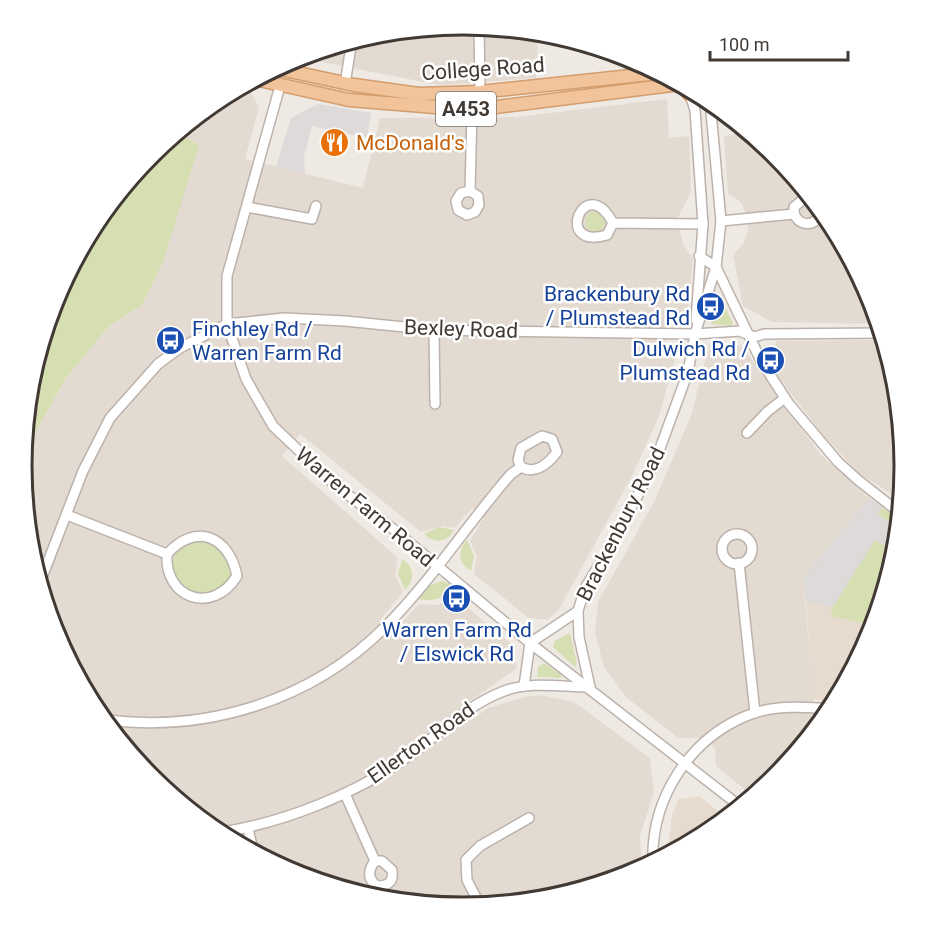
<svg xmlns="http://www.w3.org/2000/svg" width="926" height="933" viewBox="0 0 926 933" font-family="Roboto,sans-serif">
	<rect width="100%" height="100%" fill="#efe9e4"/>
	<g fill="#e3dad2">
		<polygon points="463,25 538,32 536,78 439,85 296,57 377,33"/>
		<polygon points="243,85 248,87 259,107 245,159 363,188 380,118 517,117 667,99 669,138 689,136 691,192 677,219 683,245 693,259 688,310 672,315 666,324 665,342 675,359 659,416 632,476 558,611 547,620 529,618 474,574 477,556 470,541 484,518 472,508 455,528 443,526 421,532 300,434 282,456 398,558 395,575 403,592 381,619 393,631 419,604 437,605 453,600 461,602 510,643 517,668 462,707 474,718 488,708 524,697 540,695 574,702 650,758 654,792 640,836 642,870 632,875 549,900 463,908 376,900 294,875 217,834 150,779 95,712 55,635 29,552 21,465 36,431 66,378 109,326 142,305 199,145 177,132 218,99"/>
		<polygon points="749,132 776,154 831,221 871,298 879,324 772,322 743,306 733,255 744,243 748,230 748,216 740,201 728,194 724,136"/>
		<polygon points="884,340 897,381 905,467 902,501 859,473 822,434 777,375 770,356 777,341"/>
		<polygon points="710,342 742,346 820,454 869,498 803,577 815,718 825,719 775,779 754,797 716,766 715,749 705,738 678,738 626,697 604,667 595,633 598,602 654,502 691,416"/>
	</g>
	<g fill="#e7dbcf">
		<polygon points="806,602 833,607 832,616 874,626 835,703 813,699"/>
		<polygon points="700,796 727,819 708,834 667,856 672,815 679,799"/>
	</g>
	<g fill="#d5dfb1">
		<path d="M177,132l22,13 -36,117 -21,43 -33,21 -43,52 -30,53 -15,34c3,-28 3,-59 9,-87 23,-95 71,-184 147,-246z"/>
		<circle cx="595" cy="222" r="10"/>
		<polygon points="719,296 733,323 731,326 711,324"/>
		<polygon points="869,498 900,520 896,553 874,626 831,616 832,607 806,602 803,577"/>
		<path d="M439,527l15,3c-7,13 -20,14 -30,4z"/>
		<path d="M199,540c15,3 44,24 29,42 -30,37 -91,-22 -29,-42z"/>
		<path d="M467,540l7,16 -3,15c-13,-7 -14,-20 -4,-31z"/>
		<path d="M402,559c13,8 13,21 3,31l-7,-16z"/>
		<path d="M442,581l12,5c-11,13 -19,16 -36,13l7,-12z"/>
		<polygon points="570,633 577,663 575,667 553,647 555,641"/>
		<polygon points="544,663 561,675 562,678 537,677 538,667"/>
	</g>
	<g fill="#dddad9">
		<polygon points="318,104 371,113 367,138 312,126 304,156 305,174 276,167 291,118"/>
		<polygon points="869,498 883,507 878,514 899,528 896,553 875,540 833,607 806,602 803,577"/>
	</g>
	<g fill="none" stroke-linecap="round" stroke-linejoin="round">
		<defs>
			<g id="minor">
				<polyline points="479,26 480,92"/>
				<polyline points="345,84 352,40"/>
				<polyline points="280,86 227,276 227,324 246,379 273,426 335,485 392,528 530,643 741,807"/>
				<polyline points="690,95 695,110 703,224 696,320"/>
				<polyline points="470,191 478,196 479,205 475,212 467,215 458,210 456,201 461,193 470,191 472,110"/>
				<path d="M812,199l-7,-1 -11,9c-2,21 27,23 26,1"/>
				<polyline points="247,207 312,219 316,206"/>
				<polyline points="721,221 794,214"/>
				<path d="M613,223c-28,-53 -61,28 -6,12l6,-12 90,1"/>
				<polyline points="699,256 716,267 761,361 789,404 838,462 858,480 900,513"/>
				<polyline points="434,330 435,404"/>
				<polyline points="747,433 768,411 785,398"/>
				<path d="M67,515l100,39c-3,44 45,62 70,22 -8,-40 -41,-54 -70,-22"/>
				<circle cx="737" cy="549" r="15"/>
				<polyline points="739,563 755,713"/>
				<polyline points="39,585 83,471 110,418 158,364 180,348 227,324 284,318 345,321 434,330 695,334 740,331 754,337 764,334 882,333"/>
				<polyline points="530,643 578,611"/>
				<polyline points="524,686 530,643"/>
				<polyline points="590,687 579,637 578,611 585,588 616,537 655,462 688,372 695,334 716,267 721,221 710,101"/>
				<path d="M101,719c104,15 211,-18 285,-93 46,-46 82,-103 125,-152l10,-7c14,8 27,-3 36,-15l-5,-13 -10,-3 -21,12 -3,12 3,7"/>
				<path d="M345,794l30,67c-7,9 -8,18 2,25 11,0 17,-4 15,-16l-10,-9h-7"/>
				<polyline points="248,829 254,854"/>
				<path d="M216,833c65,-9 141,-39 194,-78 31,-22 57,-50 94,-64 26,-10 58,-4 86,-4"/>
				<path d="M653,864c-3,-66 38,-129 101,-151 24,-8 54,-6 78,-4"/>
				<polyline points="481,907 467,880 466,860 480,846 529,818"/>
				<polyline points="458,908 476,898"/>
			</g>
			<g id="major">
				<polyline points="275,68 354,85 419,94 480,92 659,73"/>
				<polyline points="255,79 349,100 472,110 680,84"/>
				<polyline points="679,83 690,95 703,96"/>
			</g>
		</defs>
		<use href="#minor" stroke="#bcb2ab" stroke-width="12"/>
		<use href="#major" stroke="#d49d6d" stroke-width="15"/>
		<use href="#minor" stroke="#fff" stroke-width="9"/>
		<use href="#major" stroke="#f1c49b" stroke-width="12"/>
	</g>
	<defs>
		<symbol id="restaurant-disc" viewBox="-11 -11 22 22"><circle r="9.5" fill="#e8710a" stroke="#fff"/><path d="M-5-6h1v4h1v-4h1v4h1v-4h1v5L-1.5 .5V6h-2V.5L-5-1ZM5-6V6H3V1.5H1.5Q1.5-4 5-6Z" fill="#fff"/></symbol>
		<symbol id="bus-disc" viewBox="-11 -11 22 22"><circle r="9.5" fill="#1a4fb4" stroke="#fff"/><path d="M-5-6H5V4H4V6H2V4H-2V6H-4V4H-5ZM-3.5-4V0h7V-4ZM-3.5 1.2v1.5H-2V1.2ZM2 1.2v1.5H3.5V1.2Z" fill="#fff"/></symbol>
	</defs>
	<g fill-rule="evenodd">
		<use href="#restaurant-disc" x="318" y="126" width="33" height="33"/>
		<use href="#bus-disc" x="694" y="290" width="33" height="33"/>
		<use href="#bus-disc" x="154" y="324" width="33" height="33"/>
		<use href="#bus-disc" x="754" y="344" width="33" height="33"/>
		<use href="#bus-disc" x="440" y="582" width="33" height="33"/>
	</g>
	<g text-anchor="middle" stroke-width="5" stroke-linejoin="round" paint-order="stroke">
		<rect fill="#fff" stroke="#7a7471" stroke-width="1.5" x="436" y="92" width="60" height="34" rx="4.5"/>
		<g font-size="20" font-weight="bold" fill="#413934">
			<text x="466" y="116">A453</text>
		</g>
		<g font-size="21" fill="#413934" stroke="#fff">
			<text transform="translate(483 69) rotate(-4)" y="7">College Road</text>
			<text transform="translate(461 329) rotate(2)" y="7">Bexley Road</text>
			<text transform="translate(365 507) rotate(40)" y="7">Warren Farm Road</text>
			<text transform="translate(621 524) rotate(-63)" y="7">Brackenbury Road</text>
			<text transform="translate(421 743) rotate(-35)" y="7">Ellerton Road</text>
		</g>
		<g font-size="21" fill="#c56008" stroke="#fff" text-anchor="start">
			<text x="356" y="150">McDonald's</text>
		</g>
		<g font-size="21" fill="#164399" stroke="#fff" text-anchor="end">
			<text x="690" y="301">Brackenbury Rd<tspan x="690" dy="24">/ Plumstead Rd</tspan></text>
			<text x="192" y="336" text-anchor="start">Finchley Rd /<tspan x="192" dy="24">Warren Farm Rd</tspan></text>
			<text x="750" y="356">Dulwich Rd /<tspan x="750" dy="24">Plumstead Rd</tspan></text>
			<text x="457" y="637" text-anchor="middle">Warren Farm Rd<tspan x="457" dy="24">/ Elswick Rd</tspan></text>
		</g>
	</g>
	<path d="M0 0H926V933H0ZM32 466a431 431 0 1 1 862 0a431 431 0 1 1-862 0Z" fill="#fff" fill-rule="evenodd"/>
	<path fill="none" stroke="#413934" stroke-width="3" d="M32 466a431 431 0 1 1 862 0a431 431 0 1 1-862 0Z"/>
	<path d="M710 51v9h138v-9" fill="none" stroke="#413934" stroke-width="3"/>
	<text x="719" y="51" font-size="18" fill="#413934" stroke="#ffffff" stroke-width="4.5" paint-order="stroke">100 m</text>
</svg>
